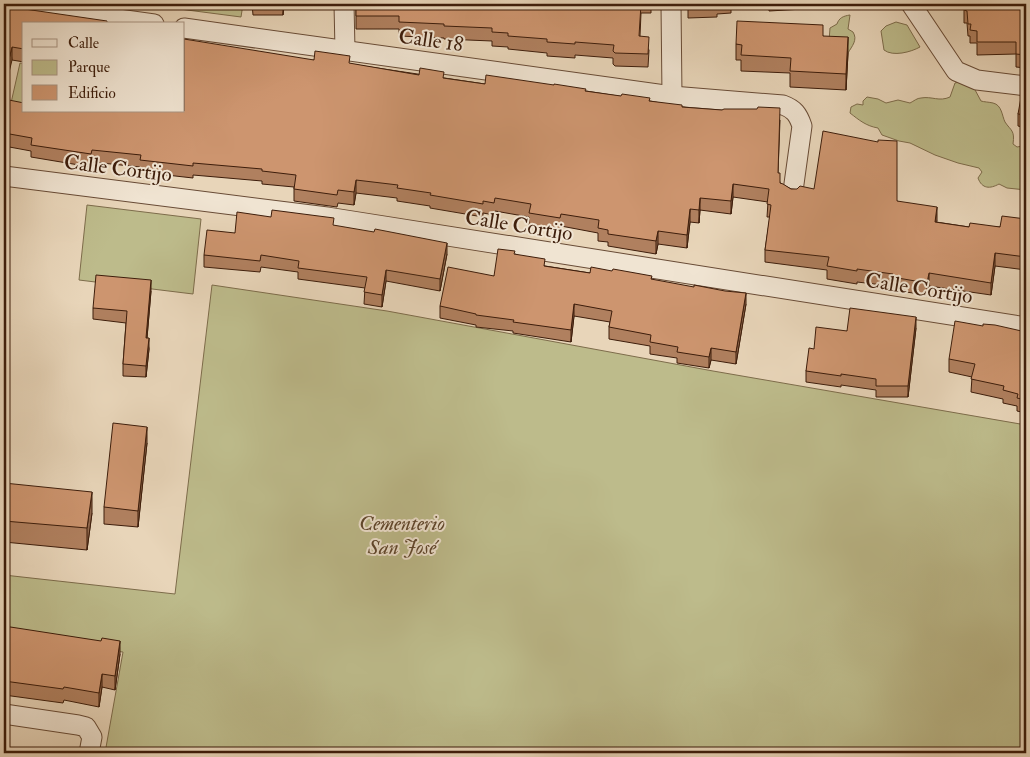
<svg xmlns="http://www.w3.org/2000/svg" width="1030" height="757" viewBox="0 0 1030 757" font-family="'IM FELL Double Pica',serif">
	<rect width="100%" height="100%" fill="#e8d5b9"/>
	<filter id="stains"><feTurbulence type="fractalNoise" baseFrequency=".004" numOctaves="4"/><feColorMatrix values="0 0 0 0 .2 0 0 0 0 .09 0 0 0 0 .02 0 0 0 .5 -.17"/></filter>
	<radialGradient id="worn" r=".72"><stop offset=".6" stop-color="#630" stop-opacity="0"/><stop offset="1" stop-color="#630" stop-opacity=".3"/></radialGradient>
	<g fill="#bdbb8b" stroke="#7d6c4b">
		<polygon points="164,4 243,4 241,17 164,7"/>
		<path d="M850,15l-2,14 5,3c5,8 -1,14 -5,21l-19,-12 1,-13 7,-4c2,-6 6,-8 13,-9z"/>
		<path d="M896,22l11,3 13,22c-9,5 -27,10 -36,3l-3,-19 5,-5z"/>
		<polygon points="20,63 24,64 24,104 11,103"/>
		<path d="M959,82l15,6 7,13c3,1 8,1 12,2 9,2 9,13 12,19 6,9 10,8 8,22l4,3 6,-1 3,3v41l-19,-2 -8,-4c-9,5 -17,5 -21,-6l4,-6 -3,-4 -21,-5 -23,-8 -25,-12 -11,-2 -17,-6 -4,-7c-12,-2 -19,-8 -28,-15l1,-6 6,-3 6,1v-4l4,-4 11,2 8,4 12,-3 12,3c4,-2 7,-5 11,-5 11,-2 18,4 29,-1l5,-14z"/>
		<polygon points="87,205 201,219 193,294 79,280"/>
		<polygon points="212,285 387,311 713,371 1026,425 1026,753 105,753 123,652 4,639 4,575 175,594"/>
	</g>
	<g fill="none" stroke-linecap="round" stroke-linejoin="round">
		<defs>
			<g id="street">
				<polyline points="11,4 154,24"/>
				<polyline points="344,4 345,50"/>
				<polyline points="671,4 672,96"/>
				<polyline points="911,4 956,71 977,80 1026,86"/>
				<path d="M184,28l488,68 111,9c11,4 15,9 19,21l-9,65"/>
				<polyline points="4,176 327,217 1026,327"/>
				<polyline points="4,714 78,725 86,727 92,737 89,753"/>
			</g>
		</defs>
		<use href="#street" stroke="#684b36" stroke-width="21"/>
		<use href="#street" stroke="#f0e4d2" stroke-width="19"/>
	</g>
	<g fill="#b0805f" stroke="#3d1d0b">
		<polygon points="252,4 313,4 313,6 284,7 283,15 253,15"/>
		<polygon points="356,4 651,4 651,13 641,13 640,36 649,50 648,67 615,66 613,64 613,58 575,55 575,58 547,56 547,53 508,49 508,47 492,46 492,41 444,39 444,38 399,36 399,29 356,29"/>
		<polygon points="688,4 731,4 731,13 717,14 717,17 688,18"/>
		<polygon points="769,4 838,4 838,7 769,11"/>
		<polygon points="964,4 1026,4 1026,68 1016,67 1016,54 977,55 977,43 970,43 970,36 968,36 967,23 964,23"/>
		<polygon points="4,6 107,24 24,24 24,62 12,60"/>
		<polygon points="823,36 848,53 846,90 790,87 790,73 741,71 741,60 736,60 736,44"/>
		<polygon points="314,60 350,64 485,84 586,91 650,101 682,107 780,120 778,173 780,183 791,189 897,201 937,220 936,222 969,227 1000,227 1026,219 1026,270 995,266 991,295 929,286 927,295 892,290 892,286 857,282 857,284 827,279 827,270 765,262 765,250 770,217 767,217 768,202 733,197 731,214 700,210 699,223 690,222 687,248 658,244 656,254 608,246 608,242 598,241 598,233 561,226 560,230 529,226 529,217 495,211 494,215 483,213 483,217 430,208 430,206 397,201 397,198 356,193 354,205 338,203 337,207 294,201 294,187 262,184 262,181 193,175 193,178 140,172 140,167 92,162 91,167 31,157 31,151 4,146 4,99 24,111"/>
		<polygon points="1026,92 1026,128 1018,126 1018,114"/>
		<polygon points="334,226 447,254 440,291 386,281 382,307 364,304 365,288 298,279 298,272 261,267 260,272 204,267 204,255 235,233"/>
		<polygon points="515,254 545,266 590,273 652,280 746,304 736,364 711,360 709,368 677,363 677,358 650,354 650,346 609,339 609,327 610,322 574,316 571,342 513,333 513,331 476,327 476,325 440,318 440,306 494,276"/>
		<polygon points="151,291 147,338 149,349 146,377 123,376 123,364 126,323 93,319 93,308"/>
		<polygon points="983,326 1026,332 1026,354 1024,365 1026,366 1026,413 1017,411 1017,406 1003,403 1003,399 971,392 972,377 949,372 949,359"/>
		<polygon points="916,328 908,397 876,397 876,390 841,385 841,387 806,382 806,371 814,349 847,331"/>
		<polygon points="147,443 138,527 104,524 104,507"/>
		<polygon points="4,483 92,513 87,550 4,542"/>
		<polygon points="4,626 120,654 115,690 102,687 99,707 64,700 63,703 4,695"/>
	</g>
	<g fill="#90684e" stroke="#3d1d0b">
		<polygon points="283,4 284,4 283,15"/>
		<polygon points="848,37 848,53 846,90 846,74"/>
		<polygon points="12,47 12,60 4,93 4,80"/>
		<polygon points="356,180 356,193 354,205 354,192"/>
		<polygon points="733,184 733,197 731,214 731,201"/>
		<polygon points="700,198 700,210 699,223 699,210"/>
		<polygon points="937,207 937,220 935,235 935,222"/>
		<polygon points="690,209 690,222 687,248 687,235"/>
		<polygon points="658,231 658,244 656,254 656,241"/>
		<polygon points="447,243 447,254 440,291 440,279"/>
		<polygon points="995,253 995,266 991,295 991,283"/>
		<polygon points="386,270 386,281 382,307 382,295"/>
		<polygon points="929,273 929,286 927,295 927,283"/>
		<polygon points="151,280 151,291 146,349 146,338"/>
		<polygon points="746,293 746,304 736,364 736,352"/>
		<polygon points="574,304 574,316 571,342 571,330"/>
		<polygon points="916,317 916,328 908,397 908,386"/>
		<polygon points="149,338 149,349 146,377 146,366"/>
		<polygon points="1026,341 1026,354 1021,378 1021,365"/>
		<polygon points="711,348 711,360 709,368 709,357"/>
		<polygon points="147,427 147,443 138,527 138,511"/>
		<polygon points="92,492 92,513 87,550 87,528"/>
		<polygon points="120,641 120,654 115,690 115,676"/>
		<polygon points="102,674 102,687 99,707 99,693"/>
	</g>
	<g fill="#cd956f" stroke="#3d1d0b">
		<polygon points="356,4 641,4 639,36 649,37 648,54 615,53 613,51 614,45 575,42 575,44 547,42 547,39 508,36 508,33 492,32 492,28 444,26 444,24 399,22 399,16 356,16"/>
		<rect x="688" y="4" width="29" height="2"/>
		<polygon points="964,4 1026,4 1026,55 1016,54 1016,42 977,42 977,31 970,30 971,24 968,24 967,11 964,10"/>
		<polygon points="4,6 107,21 107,24 24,24 24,49 12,47 4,80"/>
		<polygon points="737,21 823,25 823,36 848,37 846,74 790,71 791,58 741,55 742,45 736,44"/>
		<polygon points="184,39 314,60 315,51 350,56 349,63 419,75 420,68 444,72 443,78 485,84 486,75 554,85 554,84 586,89 585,91 621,96 622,94 650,98 649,101 682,105 682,107 722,110 724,109 757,109 758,107 780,108 778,173 780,173 780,183 783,184 791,189 797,189 800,186 814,189 823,131 878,142 878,140 897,141 897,201 937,207 935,222 969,227 970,223 1000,227 1002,216 1026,219 1026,257 995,253 991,283 929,273 927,283 892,277 893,274 857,269 857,271 827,266 829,257 765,250 771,205 767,204 769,189 733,184 731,201 700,198 699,210 690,209 687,235 658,231 656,241 608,234 608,230 598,228 599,220 561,214 560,218 529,213 531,204 495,198 494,203 483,201 483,204 430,195 431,193 397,188 398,185 356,180 354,192 338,190 337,195 294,189 296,175 262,171 262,169 193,163 193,166 140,160 141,155 92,150 91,154 31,145 32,138 4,133 4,99 24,103 24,111 184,111"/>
		<polygon points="1022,92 1026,92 1026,115 1018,114"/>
		<polygon points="272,210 334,218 333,225 374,232 375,229 447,243 440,279 386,270 382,295 364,292 367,277 298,268 299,261 261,255 260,261 204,255 207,230 235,233 237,212 271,217"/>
		<polygon points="498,249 515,251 514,254 545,259 544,266 590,273 591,267 612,271 613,269 652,276 651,279 694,287 694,285 725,291 746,293 736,352 711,348 709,357 677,352 678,347 650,342 651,335 609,327 612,311 574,304 571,330 513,322 514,320 476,315 476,314 440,306 448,267 494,276"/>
		<polygon points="96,275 151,280 146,338 149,338 146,366 123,364 127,311 93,308"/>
		<polygon points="850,308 916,317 908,386 876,386 876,379 841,374 841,376 806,371 809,348 814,349 816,327 847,331"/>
		<polygon points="955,321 983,326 983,324 995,325 1026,332 1026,341 1021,365 1026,366 1026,400 1017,398 1018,394 1003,390 1004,386 971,379 975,364 949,359"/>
		<polygon points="113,423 147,427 138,511 104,507"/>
		<polygon points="4,483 92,492 87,528 4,521"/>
		<polygon points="4,626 101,641 102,638 120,641 115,676 102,674 99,693 64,687 63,689 4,681"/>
		<polygon points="4,751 19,753 4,753"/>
	</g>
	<g text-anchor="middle" stroke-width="4" stroke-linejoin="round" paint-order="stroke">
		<g font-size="21" fill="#3d1d0b" stroke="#f0e4d2">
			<text transform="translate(431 40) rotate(8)" y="7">Calle 18</text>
			<text transform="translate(118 168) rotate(7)" y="7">Calle Cortijo</text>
			<text transform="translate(519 225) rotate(9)" y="7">Calle Cortijo</text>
			<text transform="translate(919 288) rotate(9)" y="7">Calle Cortijo</text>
		</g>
		<g font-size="21" font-style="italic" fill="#5d442b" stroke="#f0e4d2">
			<text x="402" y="530">Cementerio<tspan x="402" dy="24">San José</tspan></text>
		</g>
	</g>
	<rect width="1030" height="757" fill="none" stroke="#e8d5b9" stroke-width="20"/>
	<rect x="5" y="5" width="1020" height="747" fill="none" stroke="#3d1d0b" stroke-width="2.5"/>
	<rect x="10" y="10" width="1010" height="737" fill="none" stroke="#3d1d0b"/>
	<rect x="22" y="22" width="162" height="90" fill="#f0e4d2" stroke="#a89482"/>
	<rect x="32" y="39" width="25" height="8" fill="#f0e4d2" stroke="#a89482"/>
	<text x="68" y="48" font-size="15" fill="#3d1d0b">Calle</text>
	<rect x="32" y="60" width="25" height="15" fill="#bdbb8b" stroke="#a89482"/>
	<text x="68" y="72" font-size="15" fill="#3d1d0b">Parque</text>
	<rect x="32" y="85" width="25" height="15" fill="#cd956f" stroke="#a89482"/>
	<text x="68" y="98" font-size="15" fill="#3d1d0b">Edificio</text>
	<rect width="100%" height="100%" filter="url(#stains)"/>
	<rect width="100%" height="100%" fill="url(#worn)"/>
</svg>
